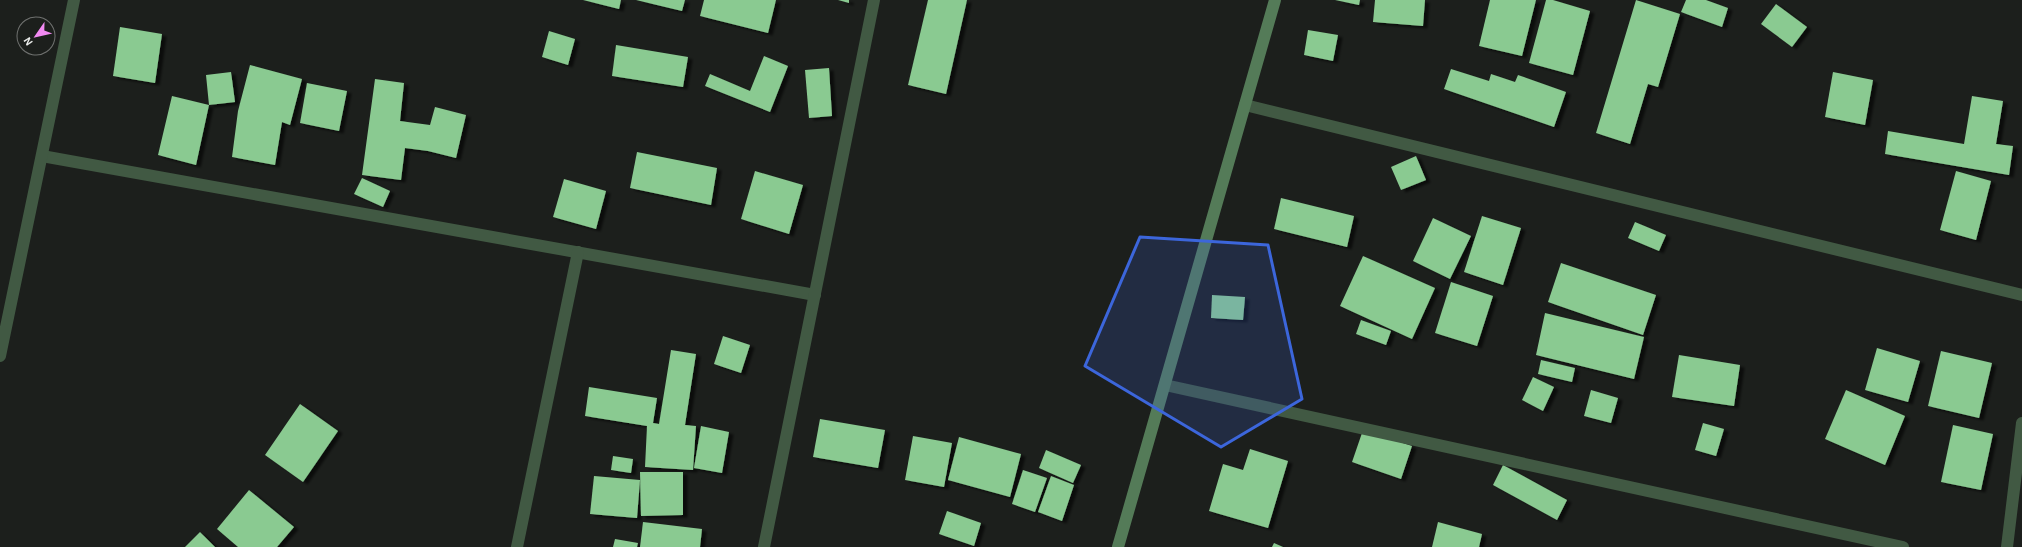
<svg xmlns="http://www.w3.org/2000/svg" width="2022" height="547" viewBox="0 0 2022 547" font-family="'Alegreya Sans',sans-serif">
	<defs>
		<filter id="shadow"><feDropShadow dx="4.5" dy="2.5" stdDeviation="1" flood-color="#0009"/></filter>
	</defs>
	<rect width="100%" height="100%" fill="#1c1f1c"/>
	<g fill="#8aca91" filter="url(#shadow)">
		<polygon points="583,0 621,0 619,9"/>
		<polygon points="636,0 685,0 682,11"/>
		<polygon points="704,0 776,0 768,33 700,16"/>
		<polygon points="838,0 849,0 849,3"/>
		<polygon points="928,0 967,0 946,94 908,85"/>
		<polygon points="1335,0 1360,0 1359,5"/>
		<polygon points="1375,0 1425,0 1423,26 1373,22"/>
		<polygon points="1490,0 1536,0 1522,56 1479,46"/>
		<polygon points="1546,0 1553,0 1590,11 1573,75 1529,63"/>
		<polygon points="1636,0 1680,14 1658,87 1648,84 1630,144 1596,133"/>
		<polygon points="1686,0 1706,0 1728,8 1722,27 1681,12"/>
		<polygon points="1776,4 1807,27 1792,47 1761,24"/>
		<polygon points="120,27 162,34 155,83 113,76"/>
		<polygon points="1308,30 1338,35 1333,61 1304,55"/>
		<polygon points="549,31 575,39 568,65 542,57"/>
		<polygon points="616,45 688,57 683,87 612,76"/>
		<polygon points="764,56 788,66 770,112 705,86 710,74 750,91"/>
		<polygon points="250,65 302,79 290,125 282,122 275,165 232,157 238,111"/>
		<polygon points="829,68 832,116 809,118 805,70"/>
		<polygon points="1451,69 1489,81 1491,74 1515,82 1518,75 1566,92 1554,127 1444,89"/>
		<polygon points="231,72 235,102 209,105 196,165 158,155 172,96 209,105 206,75"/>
		<polygon points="1833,72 1873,80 1865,125 1825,117"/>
		<polygon points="375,79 404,83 400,121 430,125 435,107 466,115 456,158 428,151 405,148 401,180 362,175"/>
		<polygon points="307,83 347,91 339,131 300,123"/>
		<polygon points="1972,96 2003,101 1996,144 2013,146 2009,175 1885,154 1888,131 1964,144"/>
		<polygon points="637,152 717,168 711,205 630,188"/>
		<polygon points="1416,156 1426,180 1401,190 1391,167"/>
		<polygon points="755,171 803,185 789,234 741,219"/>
		<polygon points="1956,171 1991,181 1976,240 1940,230"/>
		<polygon points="362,178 390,191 383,207 354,194"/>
		<polygon points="564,179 606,191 596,229 553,217"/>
		<polygon points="1281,198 1354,216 1347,247 1274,229"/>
		<polygon points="1482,216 1521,228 1503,285 1464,272"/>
		<polygon points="1433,218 1471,236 1450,279 1413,261"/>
		<polygon points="1635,222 1666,235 1659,251 1628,238"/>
		<polygon points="1363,256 1435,288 1412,339 1340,306"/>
		<polygon points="1561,263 1656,295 1643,335 1548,302"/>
		<polygon points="1451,282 1493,296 1477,346 1435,333"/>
		<polygon points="1212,295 1245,297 1243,320 1211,318"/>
		<polygon points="1545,313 1644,337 1634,379 1536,355"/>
		<polygon points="1361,320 1391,331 1386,345 1356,334"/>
		<polygon points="723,336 750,345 741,373 714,364"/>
		<polygon points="1877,348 1920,361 1908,402 1865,390"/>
		<polygon points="671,350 696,354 685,425 696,426 693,470 645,467 647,426 585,416 589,387 657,398 653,423 659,424"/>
		<polygon points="1941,351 1992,363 1979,418 1928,406"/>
		<polygon points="1679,355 1740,365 1734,406 1672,397"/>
		<polygon points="1541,360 1575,368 1572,382 1538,374"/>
		<polygon points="1533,377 1554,387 1543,411 1522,400"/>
		<polygon points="1591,390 1618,398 1611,423 1584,416"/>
		<polygon points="1846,390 1905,416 1885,465 1825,439"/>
		<polygon points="300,404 338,431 303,482 265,455"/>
		<polygon points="820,419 885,430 878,468 813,457"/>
		<polygon points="1703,423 1724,429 1716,456 1695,450"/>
		<polygon points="1953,425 1993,434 1981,490 1941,482"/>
		<polygon points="701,426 729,432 722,473 694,468"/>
		<polygon points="1363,430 1412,446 1401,479 1352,462"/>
		<polygon points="913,436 952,443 944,487 905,480"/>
		<polygon points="959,437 1021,454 1010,497 948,480"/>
		<polygon points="1250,449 1288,461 1268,528 1209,511 1223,464 1243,470"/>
		<polygon points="1046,450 1081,465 1073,483 1039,468"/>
		<polygon points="613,456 633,459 631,473 611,470"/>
		<polygon points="1503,465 1567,500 1557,520 1493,485"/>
		<polygon points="1023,470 1047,478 1035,512 1012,504"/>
		<polygon points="640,472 683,472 683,515 641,516"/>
		<polygon points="594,476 640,480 637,518 590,514"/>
		<polygon points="1051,476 1074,485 1062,521 1038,512"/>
		<polygon points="249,490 294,527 277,547 238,547 217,529"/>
		<polygon points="947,511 981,523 974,546 939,534"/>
		<polygon points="643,522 702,529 700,547 640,547"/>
		<polygon points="1438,522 1482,534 1479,547 1432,547"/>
		<polygon points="200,532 215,547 185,547"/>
		<polygon points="615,539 638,543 637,547 613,547"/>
		<polygon points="1274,543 1283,547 1272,547"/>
	</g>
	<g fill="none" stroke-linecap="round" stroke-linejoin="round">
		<g stroke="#415943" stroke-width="12">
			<polyline points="1245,105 2022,295"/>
			<polyline points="42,156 815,295"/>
			<polyline points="0,356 74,0"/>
			<polyline points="1165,385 1903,547"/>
			<polyline points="517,547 578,252"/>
			<polyline points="764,547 874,0"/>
			<polyline points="2007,547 2022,423"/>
		</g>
		<polyline stroke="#547b58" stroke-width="12" points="1118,547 1275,0"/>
	</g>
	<path fill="#3c66db" fill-opacity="0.2" stroke="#3c66db" stroke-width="3" stroke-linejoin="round" d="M1140,237l128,8 34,154 -81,48 -136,-81z"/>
	<g transform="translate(36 36) rotate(236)"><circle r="19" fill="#1c1f1c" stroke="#6f716f"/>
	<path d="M0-3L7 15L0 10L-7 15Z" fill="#f28af2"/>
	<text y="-6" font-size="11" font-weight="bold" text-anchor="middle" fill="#ebedeb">N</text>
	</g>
</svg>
